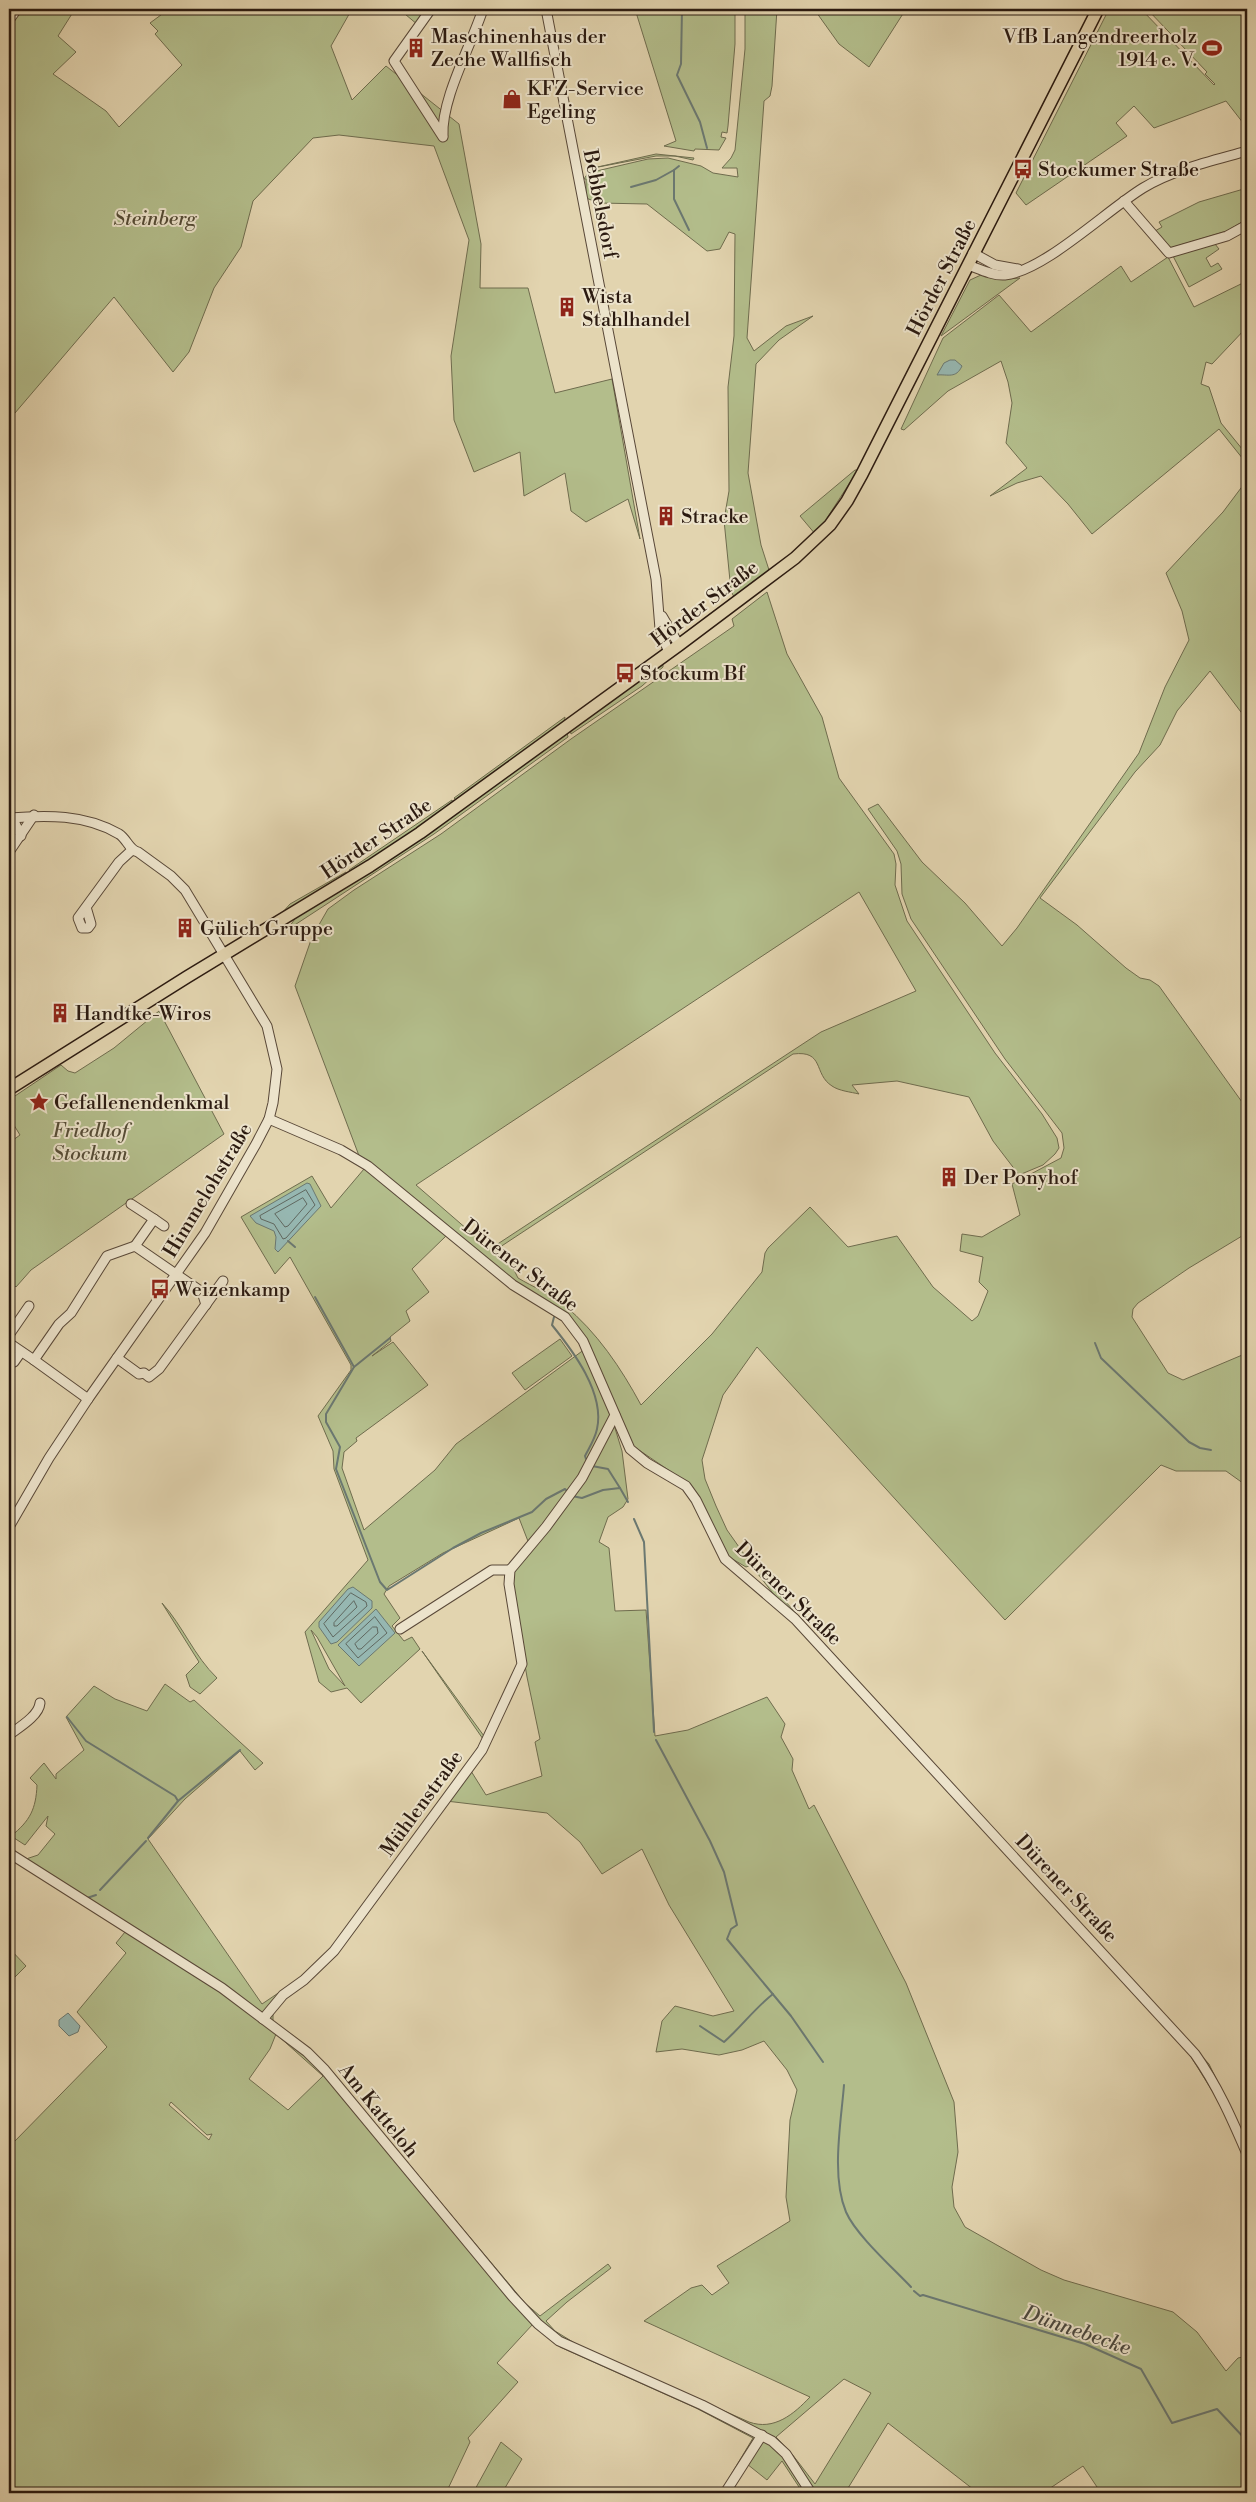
<svg xmlns="http://www.w3.org/2000/svg" width="1256" height="2502" viewBox="0 0 1256 2502" font-family="'Libre Bodoni',serif">
	<rect width="100%" height="100%" fill="#e2d4af"/>
	<filter id="stains"><feTurbulence type="fractalNoise" baseFrequency=".004" numOctaves="4"/><feColorMatrix values="0 0 0 0 .2 0 0 0 0 .09 0 0 0 0 .02 0 0 0 .5 -.17"/></filter>
	<radialGradient id="worn" r=".72"><stop offset=".6" stop-color="#630" stop-opacity="0"/><stop offset="1" stop-color="#630" stop-opacity=".3"/></radialGradient>
	<g fill="#b3bd8b" stroke="#6f6c4e" fill-rule="evenodd">
		<polygon points="9,9 75,9 58,36 76,52 53,74 106,111 119,127 182,65 155,34 158,31 150,23 169,9 352,9 331,46 352,100 386,66 459,124 481,244 480,288 528,288 555,393 612,379 640,539 628,499 586,522 571,511 565,473 524,496 520,452 474,472 454,420 451,356 469,240 434,146 339,135 313,138 253,201 241,247 214,288 189,352 173,372 114,297 9,420"/>
		<polygon points="399,9 428,9 418,25"/>
		<polygon points="635,9 735,9 735,44 728,126 727,133 722,132 721,137 726,138 719,150 695,149 694,151 664,146 676,141"/>
		<polygon points="745,9 777,9 772,86 770,96 764,101 747,338 754,351 786,326 813,316 779,340 756,364 748,473 761,545 769,570 734,597 731,591 724,520 729,491 728,387 734,336 735,234 729,232 720,249 707,251 647,204 599,203 586,198 586,179 584,179 588,173 648,159 668,158 701,166 713,173 738,177 737,168 722,168 731,158 735,150 745,49"/>
		<polygon points="814,9 906,9 869,67 839,44"/>
		<polygon points="1109,9 1141,9 1214,85 1215,84 1205,74 1207,72 1147,9 1247,9 1247,128 1226,101 1154,128 1134,106 1116,123 1127,136 1026,205 1016,193"/>
		<polygon points="656,154 694,158 693,160 675,156 656,156 593,168"/>
		<polygon points="1247,188 1247,219 1227,231 1170,248 1155,231 1162,227 1159,222 1199,202"/>
		<polygon points="1215,244 1219,249 1206,258 1211,267 1218,263 1222,269 1189,287 1173,256"/>
		<polygon points="1168,257 1194,307 1247,281 1247,327 1212,364 1206,362 1201,384 1209,387 1221,423 1247,455 1247,464 1219,429 1092,534 1068,504 1041,476 1017,483 990,496 1027,468 1006,443 1012,403 1008,382 1001,361 948,391 904,430 901,429 943,338 999,295 1031,332 1121,266 1131,282"/>
		<polygon points="982,273 1005,279 1020,278 941,336 970,280 981,275"/>
		<polygon points="855,470 858,470 827,518 829,520 816,535 800,516"/>
		<path d="M1247,480v240l-37,-49 -33,40 -17,34 -25,27 -95,126 37,27 49,43 14,10 10,2 9,6 88,123v124l-58,35 -51,35 -5,6 -1,8 36,56 15,7 64,-27v133l-21,-15h-50l-15,-6 -156,155 -248,-273 -34,48 -21,65 3,19 11,27 11,24 24,34 458,500 38,79v21l-26,-59 -33,-53 -386,-429 -27,-27 -24,-31 -5,2 -17,-10 -37,-71 -59,-40 -12,-23 -7,2 8,26 6,48 -5,8 -15,10 -9,25 10,6 6,63 31,-1 9,126 33,-6 79,-33 18,27 -4,13 12,22 -1,11 17,39 5,-4 92,178 48,119 4,50 -6,35 2,20 11,20 76,43 23,10 109,32 24,20 29,39 12,-13 9,-2v137h-146l-18,-27 -40,27h-65l-90,-70 -43,70h-42l-21,-32 -15,19 -20,-16 -23,29h-4l33,-55 -57,-30 -136,-61 -27,-23 -36,39 21,19 -50,56 2,4 -24,51h-437v-353l4,3 94,-96 -30,-35 49,-59 -10,-10 9,-11 -99,-73 12,-4 17,-21 -9,-8 2,-10 -23,29 -14,-9c19,-15 25,-27 26,-51l-7,-7 14,-15 12,16v-5l28,-24 -18,-33 28,-31 21,13 32,12 18,-27 25,18 4,-2 69,63 -8,7 -15,-19 -55,48 -37,40 114,165 40,-27 27,-25 139,-188 15,-25 -61,-88 62,85 -13,35 15,24 56,-19 -7,-34 5,-3 -13,-62 -16,-94 2,-14 18,-20 -12,-31 -76,35 -54,33 -5,8 16,24 -8,8 12,15 8,-4 8,12 -59,54 -14,-15 -16,4 -12,-10 -14,-50 63,-72 -34,-91 -1,-18 -15,-35 33,-46v-5l-61,-108 -15,17 -34,-57 71,-41 19,32 33,-39 -69,-183 17,-49 16,-28 26,-19 87,-56 130,-95 163,-113 -2,-7 35,-27 20,62 35,63 17,61 55,76 2,10 -1,21 12,36 88,132 47,61 15,24 2,10 -4,6 -12,11 -24,10 -26,-34 -24,-44 -72,-16 -45,4 7,9c-8,-2 -20,-3 -27,-8 -19,-12 -7,-36 -39,-32l-299,197 20,19 4,8c15,9 33,16 46,27 33,27 57,63 77,100l71,-71 50,-62 3,-19 3,-5 42,-41 38,40 49,-11 36,51 39,34 6,-5 10,-25 -9,-9 4,-25 -23,-6 2,-17 20,3 38,-22 -8,-31 49,-26 3,-10 -2,-15 -57,-74 -94,-140 -9,-25 -1,-30 -4,-13 -29,-42 10,-5 44,58 43,41 37,43 15,-18 122,-175 26,-66 24,-47 -7,-29 -16,-38 57,-61zM859,892l57,99 -95,41 -331,217 -74,-64zM446,1236l33,27 35,19 61,44 10,23 -129,95 -21,26 -71,60 -22,-62 2,-16 13,-11 -1,-3 72,-53 -35,-43 -21,14 19,-15 -1,-4 20,-16 -4,-10 23,-19 -17,-23zM311,1630l6,7 28,49 -16,-17zM446,1801l101,12 33,29 22,32 40,-25 27,56 65,106 -21,5 -38,-10 -13,15 -6,31 26,-3 37,6 23,-5 22,-9 23,29 10,20 -7,30 -4,77 4,24 -73,45 12,17 -17,12 -10,-10 -11,3 -47,33 166,76c-16,17 -36,34 -61,25l-168,-75 -26,-16 -9,-10 21,-19 44,-34 -3,-4 -68,52 -15,-13 -72,-86 -123,-148 -5,5 -33,-31 -19,-14v-16l13,-16 20,-15 35,-33 94,-128zM276,2034l47,42 -35,34 -39,-31 21,-30zM171,2102l36,33 5,-1 -3,6 -40,-35zM844,2379l27,14 -56,91 -23,-30 -16,-17z"/>
		<polygon points="663,665 663,667 642,686 571,734 570,729"/>
		<polygon points="565,717 564,723 456,800 454,798"/>
		<polygon points="567,733 568,737 434,834 287,930 297,916"/>
		<polygon points="452,800 453,804 351,873 349,870"/>
		<polygon points="346,872 347,874 330,886 281,914 290,904"/>
		<polygon points="159,1011 224,1134 31,1270 16,1287 9,1280 9,1143 20,1135 9,1117 9,1100 61,1065 68,1071 75,1073 114,1048"/>
		<polygon points="560,1339 572,1356 525,1390 512,1373"/>
		<path d="M162,1603c21,23 32,53 55,75l-17,16 -10,-7 -4,-12 13,-13z"/>
		<polygon points="9,1948 26,1966 9,1983"/>
		<polygon points="501,2442 522,2459 502,2493 473,2493"/>
	</g>
	<g fill="#96b7b1" stroke="#6b7871">
		<path d="M950,360h5l7,6c-6,13 -14,8 -25,9l7,-12z"/>
		<polygon points="307,1183 310,1184 321,1206 278,1252 275,1249 276,1237 274,1231 256,1223 250,1216"/>
		<polygon points="353,1587 372,1601 372,1608 337,1642 331,1644 319,1627 319,1622 348,1589"/>
		<polygon points="376,1609 395,1633 359,1666 338,1645"/>
		<polygon points="68,2013 80,2026 78,2032 69,2036 59,2026 59,2020"/>
	</g>
	<g fill="none" stroke-linecap="round" stroke-linejoin="round">
		<g stroke="#606860" stroke-width="1">
			<polygon points="306,1190 315,1205 286,1238 283,1239 274,1224 261,1219 260,1216"/>
			<polygon points="303,1198 307,1204 288,1226 285,1227 275,1214"/>
			<polygon points="351,1593 366,1602 367,1606 333,1637 324,1624"/>
			<polygon points="354,1601 357,1607 337,1626 334,1626 334,1623"/>
			<polygon points="375,1617 387,1633 358,1658 346,1644"/>
			<polygon points="373,1627 377,1627 378,1633 361,1649 358,1649 355,1644"/>
		</g>
		<g stroke="#6b7871" stroke-width="2">
			<polyline points="682,9 681,64 677,75 700,122 707,148"/>
			<polyline points="679,166 674,170 674,199 689,230"/>
			<polyline points="631,187 656,180 674,170"/>
			<polyline points="288,1241 295,1247"/>
			<polyline points="315,1297 354,1367"/>
			<path d="M554,1317l-2,8c21,26 53,68 45,104 -2,10 -8,19 -12,27l1,3"/>
			<polyline points="390,1338 354,1367 326,1414 326,1422 340,1447 336,1469 380,1582 387,1590 453,1548 481,1533 532,1512 546,1499 565,1489 568,1492"/>
			<polyline points="1095,1343 1101,1358 1189,1442 1200,1448 1211,1450"/>
			<polyline points="1243,1440 1247,1438"/>
			<polyline points="592,1466 608,1469 620,1488"/>
			<polyline points="572,1496 582,1498 603,1490 620,1488 628,1502"/>
			<polyline points="634,1519 644,1542 654,1732"/>
			<polyline points="67,1717 86,1741 175,1796 178,1801"/>
			<polyline points="656,1740 710,1841 724,1872 737,1925 731,1929 727,1939 791,2016 823,2062"/>
			<polyline points="148,1838 178,1801 240,1750"/>
			<polyline points="100,1890 146,1841"/>
			<polyline points="87,1898 96,1895"/>
			<path d="M700,2026l24,16c17,-15 32,-35 49,-48"/>
			<path d="M844,2085c-3,38 -13,91 2,127 10,23 47,56 65,75"/>
			<polyline points="914,2291 920,2296 923,2295 1085,2344 1141,2369 1172,2423 1217,2409 1247,2441"/>
		</g>
		<defs>
			<g id="minor">
				<polyline points="431,9 394,61 443,137"/>
				<polyline points="546,9 656,579 660,629 669,653"/>
				<polyline points="9,20 17,9"/>
				<path d="M443,136c-2,-37 28,-90 40,-127"/>
				<polyline points="1124,201 1169,253 1227,236 1247,225"/>
				<polyline points="973,253 995,265 1018,269"/>
				<path d="M968,265c11,4 25,11 37,10 39,-4 102,-65 138,-87 32,-19 69,-27 104,-37"/>
				<polyline points="662,616 679,645"/>
				<polyline points="12,817 21,836"/>
				<path d="M9,818c37,-3 76,-4 110,16 8,5 10,16 19,18l33,24 14,14 82,136 10,43 -4,34 -4,16 -13,25 -51,89 -117,166 -39,59 -40,69"/>
				<polyline points="9,852 34,815"/>
				<polyline points="86,907 91,924 88,928 82,928 78,918 119,862 132,850"/>
				<path d="M269,1119l72,31 27,16 145,119 52,32 18,24 47,108 17,14 39,23 10,14 29,59 70,60 400,435c22,31 37,65 52,100"/>
				<polyline points="131,1204 154,1219 135,1246"/>
				<polyline points="154,1219 164,1226"/>
				<polyline points="9,1335 29,1306"/>
				<polyline points="9,1343 34,1360 59,1324 71,1313 107,1256 135,1246 202,1292 206,1305"/>
				<polyline points="117,1358 139,1374 144,1373 149,1377 159,1369 223,1281"/>
				<polyline points="34,1360 88,1399"/>
				<polyline points="14,1362 21,1352"/>
				<polyline points="400,1629 492,1570 510,1570"/>
				<path d="M9,1735c9,-7 30,-19 31,-32"/>
				<polyline points="9,1853 222,1988 307,2052 325,2070 512,2296 538,2324 559,2341 702,2405 772,2441 786,2454 811,2493"/>
				<polyline points="263,2019 283,1995 304,1980 334,1951 482,1750 522,1664 509,1584 510,1570 546,1527 582,1478 615,1415"/>
				<polyline points="725,2493 762,2435"/>
			</g>
			<polyline id="major" points="9,1089 187,977 370,866 420,833 679,645 795,558 830,525 847,501 862,474 1098,9"/>
		</defs>
		<use href="#minor" stroke="#594838" stroke-width="11"/>
		<use href="#major" stroke="#2b1a10" stroke-width="14"/>
		<use href="#minor" stroke="#ece3cb" stroke-width="9"/>
		<use href="#major" stroke="#e2d4af" stroke-width="11"/>
	</g>
	<defs>
		<symbol id="building-bare" viewBox="-9 -9 18 18"><path d="M-4-6H4V6H1V3H-1V6H-4ZM-2.5-4.3h1.7v1.8h-1.7ZM.8-4.3h1.7v1.8H.8ZM-2.5-1h1.7V.8h-1.7ZM.8-1h1.7V.8H.8Z" fill="#8f2418" stroke="#ece3cb" stroke-width="2.5" paint-order="stroke"/></symbol>
		<symbol id="stadium-bare" viewBox="-9 -9 18 18"><path d="M0-5a6.5 5 0 1 0 0 10a6.5 5 0 1 0 0-10ZM-3.5-1.8h7v3.6h-7Z" fill="#8f2418" stroke="#ece3cb" stroke-width="2.5" paint-order="stroke"/></symbol>
		<symbol id="shop-bare" viewBox="-9 -9 18 18"><path d="M-5-2.5h2.3a2.7 3.5 0 0 1 5.4 0H5L5.5 6h-11ZM-1.5-2.5h3a1.5 2.3 0 0 0-3 0Z" fill="#8f2418" stroke="#ece3cb" stroke-width="2.5" paint-order="stroke"/></symbol>
		<symbol id="bus-bare" viewBox="-9 -9 18 18"><path d="M-5-6H5V4H4V6H2V4H-2V6H-4V4H-5ZM-3.5-4V0h7V-4ZM-3.5 1.2v1.5H-2V1.2ZM2 1.2v1.5H3.5V1.2Z" fill="#8f2418" stroke="#ece3cb" stroke-width="2.5" paint-order="stroke"/></symbol>
		<symbol id="sight-bare" viewBox="-9 -9 18 18"><path d="M0-6L1.8-2.2L6-1.7L2.9 1.2L3.7 5.4L0 3.3L-3.7 5.4L-2.9 1.2L-6-1.7L-1.8-2.2Z" fill="#8f2418" stroke="#ece3cb" stroke-width="2.5" paint-order="stroke"/></symbol>
	</defs>
	<g fill-rule="evenodd">
		<use href="#building-bare" x="402" y="34" width="28" height="28"/>
		<use href="#stadium-bare" x="1198" y="34" width="28" height="28"/>
		<use href="#shop-bare" x="498" y="85" width="28" height="28"/>
		<use href="#bus-bare" x="1009" y="155" width="28" height="28"/>
		<use href="#building-bare" x="553" y="293" width="28" height="28"/>
		<use href="#building-bare" x="652" y="502" width="28" height="28"/>
		<use href="#bus-bare" x="611" y="659" width="28" height="28"/>
		<use href="#building-bare" x="171" y="914" width="28" height="28"/>
		<use href="#building-bare" x="46" y="999" width="28" height="28"/>
		<use href="#sight-bare" x="25" y="1088" width="28" height="28"/>
		<use href="#building-bare" x="935" y="1163" width="28" height="28"/>
		<use href="#bus-bare" x="146" y="1275" width="28" height="28"/>
	</g>
	<g text-anchor="middle" stroke-width="4" stroke-linejoin="round" paint-order="stroke">
		<g font-size="20" fill="#2b1a10" stroke="#ece3cb" text-anchor="start">
			<text x="431" y="43">Maschinenhaus der<tspan x="431" dy="23">Zeche Wallfisch</tspan></text>
			<text x="1197" y="43" text-anchor="end">VfB Langendreerholz<tspan x="1197" dy="23">1914 e. V.</tspan></text>
			<text x="527" y="95">KFZ-Service<tspan x="527" dy="23">Egeling</tspan></text>
			<text x="1038" y="176">Stockumer Straße</text>
			<text x="582" y="303">Wista<tspan x="582" dy="23">Stahlhandel</tspan></text>
			<text x="681" y="523">Stracke</text>
			<text x="640" y="680">Stockum Bf</text>
			<text x="200" y="935">Gülich Gruppe</text>
			<text x="75" y="1020">Handtke-Wiros</text>
			<text x="54" y="1109">Gefallenendenkmal</text>
			<text x="964" y="1184">Der Ponyhof</text>
			<text x="175" y="1296">Weizenkamp</text>
		</g>
		<g font-size="20" fill="#2b1a10" stroke="#ece3cb">
			<text transform="translate(601 204) rotate(79)" y="7">Bebbelsdorf</text>
			<text transform="translate(941 277) rotate(-63)" y="7">Hörder Straße</text>
			<text transform="translate(704 603) rotate(-37)" y="7">Hörder Straße</text>
			<text transform="translate(376 838) rotate(-34)" y="7">Hörder Straße</text>
			<text transform="translate(207 1190) rotate(-59)" y="7">Himmelohstraße</text>
			<text transform="translate(521 1265) rotate(37)" y="7">Dürener Straße</text>
			<text transform="translate(789 1593) rotate(44)" y="7">Dürener Straße</text>
			<text transform="translate(421 1803) rotate(-54)" y="7">Mühlenstraße</text>
			<text transform="translate(1067 1888) rotate(47)" y="7">Dürener Straße</text>
			<text transform="translate(379 2110) rotate(51)" y="7">Am Katteloh</text>
		</g>
		<g font-size="20" font-style="italic" fill="#544b35" stroke="#ece3cb">
			<text x="155" y="225">Steinberg</text>
			<text x="90" y="1137">Friedhof<tspan x="90" dy="23">Stockum</tspan></text>
		</g>
		<g font-size="21" font-style="italic" fill="#4b4940" stroke="#ece3cb">
			<text transform="translate(1077 2330) rotate(19)" y="7">Dünnebecke</text>
		</g>
	</g>
	<rect width="1256" height="2502" fill="none" stroke="#e2d4af" stroke-width="30"/>
	<rect x="10" y="10" width="1236" height="2482" fill="none" stroke="#2b1a10" stroke-width="2.5"/>
	<rect x="15" y="15" width="1226" height="2472" fill="none" stroke="#2b1a10"/>
	<rect width="100%" height="100%" filter="url(#stains)"/>
	<rect width="100%" height="100%" fill="url(#worn)"/>
</svg>
